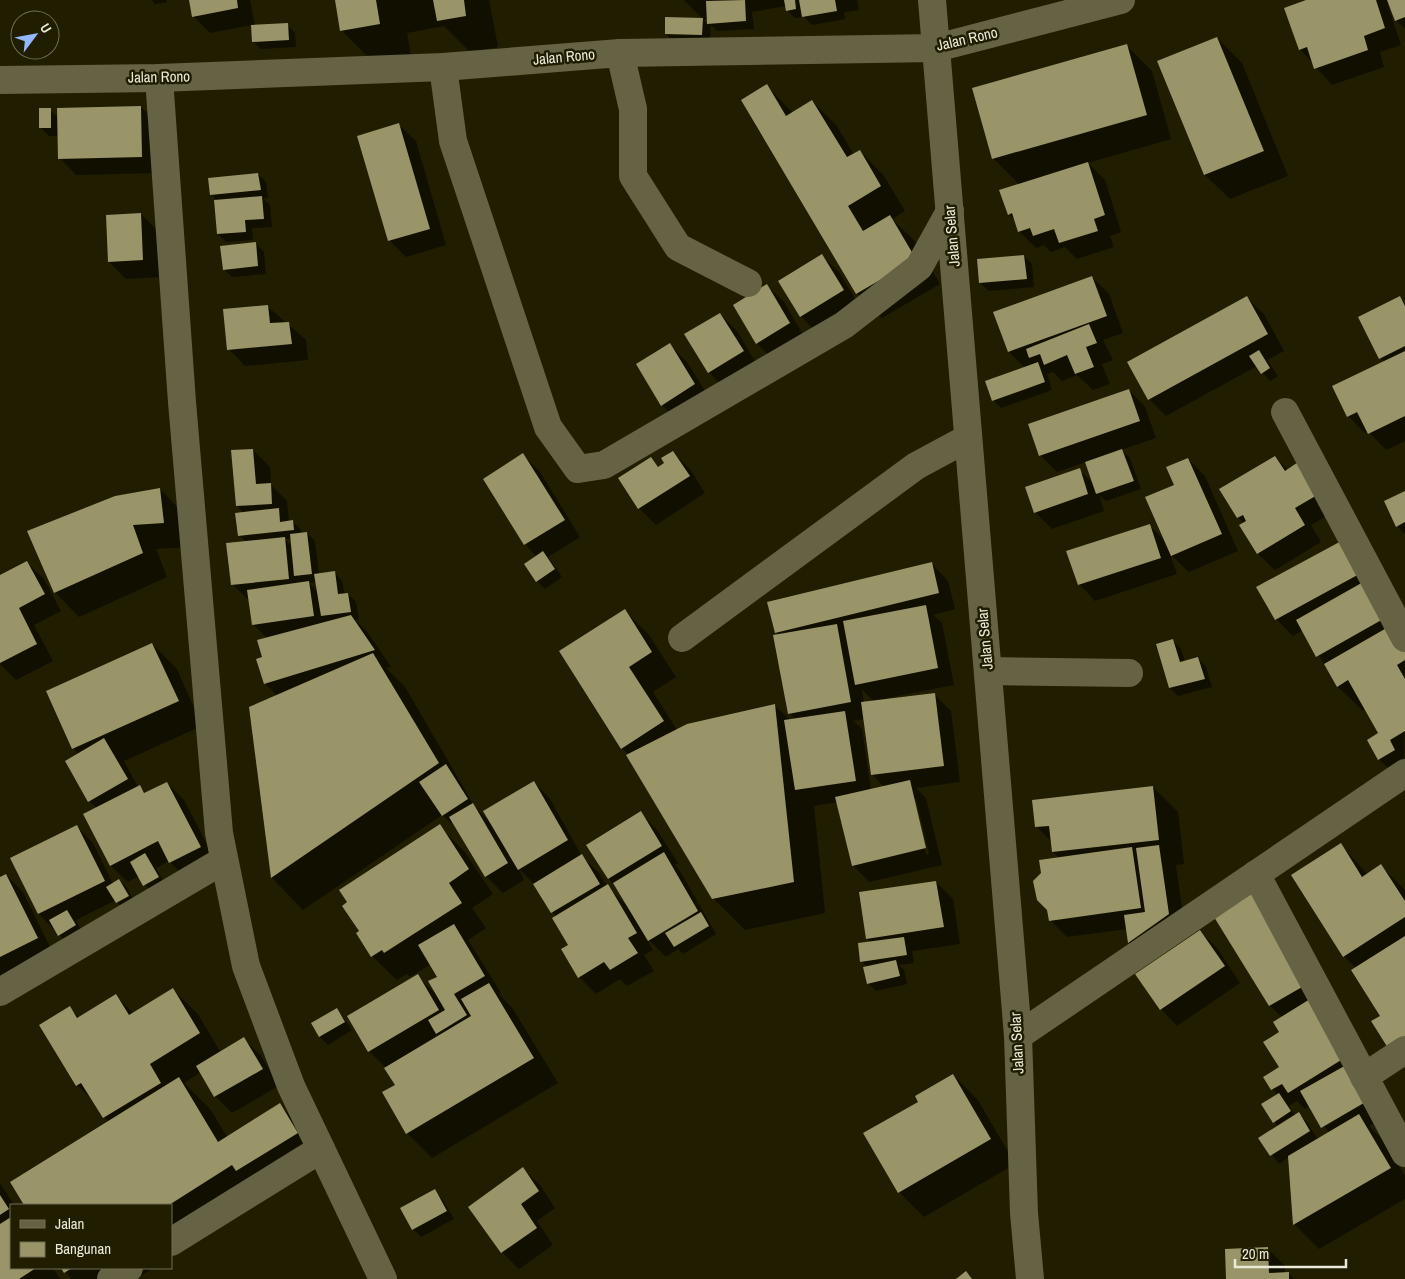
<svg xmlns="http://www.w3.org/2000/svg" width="1405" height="1279" viewBox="0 0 1405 1279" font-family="'Archivo Narrow',sans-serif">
	<rect width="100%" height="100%" fill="#201d01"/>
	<g fill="#0007" fill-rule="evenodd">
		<polygon points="152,0 167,0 167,2 155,4"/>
		<polygon points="190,0 250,0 255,26 287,25 295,33 296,47 261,49 253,41 252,25 210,33 193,16"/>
		<polygon points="336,0 489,0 498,47 470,52 444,26 407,33 411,56 373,62 341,30"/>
		<path d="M684,0h173l2,10 -15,2 1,7 -33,6 -8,-8 -9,1 -8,-8 -1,-4 -34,6 2,17 -37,2 -6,-6 -1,18 -36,-1 -8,-8v-15h37zM708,19l1,6 -6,-5z"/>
		<polygon points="1310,0 1405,0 1405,29 1396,20 1390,5 1388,6 1401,45 1380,52 1384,67 1332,85 1300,49"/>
		<polygon points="1217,38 1242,63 1288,176 1230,199 1205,175 1159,62"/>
		<polygon points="1127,46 1152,71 1171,139 1088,163 1105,180 1121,232 1110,236 1114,247 1077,259 1065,247 1051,252 1044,245 1036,248 1019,231 1016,221 1009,214 1020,185 993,158"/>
		<polygon points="767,86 793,113 812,101 837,126 854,155 860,151 884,176 905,211 892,219 915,241 940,284 882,318 857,293"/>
		<polygon points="141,107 158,124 158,173 76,175 60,158 59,136 49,136 40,127 50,110 58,118"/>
		<polygon points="399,125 416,141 446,245 406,257 389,240"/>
		<polygon points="258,174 266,182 268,198 263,198 270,205 272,227 252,228 253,240 226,242 218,234 217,201 212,195"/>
		<polygon points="141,214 158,231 160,277 126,279 109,262"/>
		<polygon points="256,244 264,252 266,274 232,277 224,269"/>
		<polygon points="822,256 839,272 860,307 817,333 801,316"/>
		<polygon points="1024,256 1032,264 1034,287 989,291 980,283"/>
		<polygon points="1092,277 1109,294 1123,333 1103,340 1113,360 1102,364 1110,384 1093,390 1077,375 1062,381 1053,372 1047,374 1052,390 1001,408 993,400 1025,368 1009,352 995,313"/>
		<polygon points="767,286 784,302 806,340 773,360 757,343"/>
		<path d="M1400,297l5,6v138l-19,9 -18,-19 -3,2 -17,-17 37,-54 -5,-4zM1363,410l-10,5v-3z"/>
		<polygon points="1247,298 1264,314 1284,351 1267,360 1278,376 1270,381 1257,366 1166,416 1149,399"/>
		<polygon points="267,306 306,340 308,360 245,366 229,349"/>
		<polygon points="720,314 737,331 759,368 725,389 709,372"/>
		<polygon points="670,345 687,362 711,401 679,422 662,405"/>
		<polygon points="1129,390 1145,407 1156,438 1121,450 1130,458 1141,489 1106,501 1099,495 1104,511 1052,529 1035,512 1079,470 1095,485 1086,462 1057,472 1040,455"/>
		<path d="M253,450l17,17 1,18 16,16 2,21 3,-1 9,9v4l6,-1 8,8 4,34 15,-3 8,9 3,14 3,-1 8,8 3,17 -4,1 13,13 23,34 -5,1 19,19 70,120 14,14 45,-39 16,17 33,59 15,14 9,14 20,20 -9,-18 -9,-9 32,-66 16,17 21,33 -3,2 5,6 36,63 -33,20 -5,-5 -12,8 -21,-21 8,14 -9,5 10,16 -27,15 -7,-7 -24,15 -17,-17 -9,-32 -14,-28 -20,-31 -17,-17 5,11 -21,13 -17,-17 -33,-54 -2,1 -9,-8 -139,95 -31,-32 -22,-171 27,-11 -12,-13 -1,-25 3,-20 -14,-14 -3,-23 -18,-17 14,-42 -7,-7 5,-22 -7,-7zM285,539h7v8zM317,582l1,10 -9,-9z"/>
		<polygon points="673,453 690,469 705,493 656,525 639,508 651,459 660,468 666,464"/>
		<polygon points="523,455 540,472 580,537 548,557 562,577 545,589 537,581 537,557 525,544"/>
		<polygon points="1275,457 1288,470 1340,508 1311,525 1321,542 1275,570 1258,554 1241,526 1244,524 1238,517"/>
		<polygon points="1188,459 1205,476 1238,551 1189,572 1170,554 1177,574 1095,601 1079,584 1149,525 1165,541 1175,486"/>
		<polygon points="160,489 184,514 189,547 156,549 167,577 79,617 55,592"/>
		<polygon points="1405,493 1405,534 1397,526"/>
		<polygon points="1344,540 1405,642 1404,784 1379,759 1380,733 1366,709 1363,711 1338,687 1303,630 1293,636 1276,619"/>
		<polygon points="27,563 44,579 61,611 34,625 53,661 16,680 0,664 0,577"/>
		<path d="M932,564l16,17 7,28 -22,6 9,8 12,62 -67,13v2l47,-6 17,17 9,71 -44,6 10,10 16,67 -73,17 -16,-17 -15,-63 -24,4 11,107 -80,17 -32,-32 -84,-143 -7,-7 3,-137 24,24 27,42 -23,15 24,38 97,-25 16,15 5,-1 -6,-6 -10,-78 -3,-3zM862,689l12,13 -10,1zM865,719l7,55 12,13 -13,3 -9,-61 -9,-8zM913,799h3l13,55 -3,1z"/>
		<polygon points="1173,641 1181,649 1185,662 1198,658 1206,667 1212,687 1178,696 1170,688 1158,645"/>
		<polygon points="152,644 177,669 202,726 124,761 138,787 147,793 167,783 184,800 217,864 187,879 169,861 156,868 166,886 152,893 139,876 128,882 111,866 97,808 89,801 79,754 73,748"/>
		<polygon points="1153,787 1178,812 1184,864 1176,865 1185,931 1146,959 1129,942 1127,929 1067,937 1050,920 1060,859 1053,852 1052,842 1037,827"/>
		<polygon points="439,826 464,851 493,894 472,908 486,928 468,940 501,993 499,994 513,1009 558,1083 432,1158 407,1133 396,1086 386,1068 369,1051 348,1017 417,976 436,994 438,977 431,964 410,977 407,974 397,980 372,956"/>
		<polygon points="77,827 93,843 113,884 119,880 127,888 136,904 125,910 116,900 76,920 83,934 67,943 39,914"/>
		<polygon points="1341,845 1368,875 1381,866 1405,890 1405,1064 1356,968 1344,956"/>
		<polygon points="6,875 23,892 54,955 0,982 0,878"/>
		<polygon points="936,882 953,899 960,944 912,951 914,963 899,965 904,970 907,984 876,991 868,983 868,968 862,961 871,943 867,938"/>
		<path d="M1253,894l132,223 -16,9 14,14 22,36v23l-86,50 -25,-25 -5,-67 -10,7 -19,-25 18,-12 -15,-23 15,-9 -13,-17 15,-10 2,-51 -12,-11 -54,-89zM1297,1101l8,8 5,-3 19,27 -11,7 -11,-18 -8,-8 -4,2 -6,-10z"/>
		<polygon points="1200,931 1217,948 1240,983 1177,1026 1161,1009"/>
		<polygon points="173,990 198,1014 221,1053 244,1039 261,1056 279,1086 232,1113 215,1096 201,1072 184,1083 211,1110 227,1137 279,1105 296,1121 314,1150 263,1197 171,1256 171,1205 25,1205 11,1182 108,1122 95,1103 77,1085 69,1008 80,1018 116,996 134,1014"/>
		<polygon points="337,1009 352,1030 328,1045 320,1037"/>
		<polygon points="953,1075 978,1100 1015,1164 924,1217 899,1192 920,1102"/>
		<polygon points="523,1169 540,1185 555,1208 537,1221 553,1245 519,1269 502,1252 469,1207"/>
		<polygon points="0,1183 14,1205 11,1205 11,1268 53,1268 60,1279 0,1279"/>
		<polygon points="434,1191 442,1199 454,1219 421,1237 413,1229"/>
		<polygon points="1268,1249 1285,1266 1285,1274 1289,1274 1294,1279 1227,1279"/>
		<polygon points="62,1268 153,1268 136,1279 72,1279"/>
	</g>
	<g fill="#999568">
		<polygon points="189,0 237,0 238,8 192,17"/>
		<polygon points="335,0 376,0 380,24 340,31"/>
		<polygon points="433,0 464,0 466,16 437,21"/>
		<polygon points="745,0 746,21 707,24 706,1"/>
		<polygon points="784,0 795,0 796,9 786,11"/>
		<polygon points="799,0 835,0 837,11 802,17"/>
		<polygon points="1306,0 1376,0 1385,28 1364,36 1368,50 1314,69 1307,47 1299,50 1284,8"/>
		<polygon points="1387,0 1405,0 1405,17 1395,21"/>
		<polygon points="665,17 703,18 702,35 665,34"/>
		<polygon points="288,23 289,40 252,42 251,25"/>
		<polygon points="1217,37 1264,151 1204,175 1157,61"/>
		<polygon points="1127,44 1147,115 992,159 972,88"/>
		<polygon points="767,84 786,116 812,100 847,157 860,150 881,186 848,206 863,231 890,215 916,259 856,294 741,100"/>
		<polygon points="141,106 142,157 58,159 57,108"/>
		<rect x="39" y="108" width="12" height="20"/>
		<polygon points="399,123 430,229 388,241 357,136"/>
		<polygon points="1088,162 1105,215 1094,219 1098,231 1059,243 1054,229 1033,236 1030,228 1018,232 1012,213 1008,215 999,190"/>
		<polygon points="258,173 261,190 210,195 208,178"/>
		<polygon points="262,196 264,219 245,220 246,232 217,234 214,200"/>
		<polygon points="141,213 143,260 108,262 106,215"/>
		<polygon points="256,242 258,266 223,270 220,246"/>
		<polygon points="822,254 844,290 800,317 778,281"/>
		<polygon points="1024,255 1027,279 979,283 977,259"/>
		<polygon points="1092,276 1107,316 1008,352 993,312"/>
		<polygon points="767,284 790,323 756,344 733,305"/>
		<polygon points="1247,296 1268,334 1148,400 1127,362"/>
		<polygon points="1400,296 1405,306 1405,346 1379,359 1358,317"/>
		<polygon points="268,305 270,323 289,322 292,344 227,350 223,309"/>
		<polygon points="720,313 744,351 708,373 684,334"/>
		<polygon points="1089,324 1097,343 1086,347 1094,367 1075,374 1067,355 1044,365 1040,354 1029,358 1026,349"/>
		<polygon points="670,343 695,384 661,406 636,364"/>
		<polygon points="1259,350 1270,368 1261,374 1249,356"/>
		<polygon points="1405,351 1405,416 1368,434 1357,412 1347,417 1332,386"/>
		<polygon points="1038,362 1045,382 992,401 985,381"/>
		<polygon points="1129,389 1140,421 1039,456 1028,424"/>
		<polygon points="253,449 256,484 271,483 272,504 236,506 231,450"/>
		<polygon points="1122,449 1134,481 1096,494 1085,462"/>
		<polygon points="673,451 690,476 638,509 618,478 651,457 658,467 664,463 661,458"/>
		<polygon points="523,453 565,520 524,545 483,479"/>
		<polygon points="1275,456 1285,471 1304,458 1324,491 1295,508 1305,525 1257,554 1239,525 1246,521 1243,515 1237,518 1219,489"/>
		<polygon points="1188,458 1222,534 1171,556 1145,497 1174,485 1166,467"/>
		<polygon points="1080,468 1088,494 1034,513 1025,487"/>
		<polygon points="160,488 164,523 133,525 143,553 54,593 27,531 115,496"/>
		<polygon points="1405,491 1405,522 1396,527 1384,501"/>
		<polygon points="279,508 280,522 293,520 294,530 238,536 235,513"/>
		<polygon points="1150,524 1161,558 1078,585 1066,551"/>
		<polygon points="307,532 312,574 294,576 290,534"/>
		<polygon points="285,537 289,579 231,585 226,543"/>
		<polygon points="1345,539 1363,572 1275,620 1256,587"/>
		<polygon points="543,551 555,569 536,582 524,564"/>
		<polygon points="27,561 45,594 19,608 37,644 0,663 0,575"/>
		<polygon points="932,562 939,593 775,633 767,602"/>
		<polygon points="335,571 338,594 348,593 351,612 321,616 314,574"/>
		<polygon points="309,581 314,616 252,625 247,590"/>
		<polygon points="1365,581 1385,618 1316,657 1296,620"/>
		<polygon points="926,605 938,668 855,685 843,621"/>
		<polygon points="625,609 652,652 629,667 664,721 621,749 559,651"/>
		<polygon points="351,615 375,650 264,684 256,659 262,657 257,640"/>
		<polygon points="837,624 851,702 788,714 773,635"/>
		<polygon points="1390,626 1405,651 1405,660 1397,665 1405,679 1405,731 1390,740 1395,750 1378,760 1367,740 1378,733 1348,680 1337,687 1324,664"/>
		<polygon points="1173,639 1180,662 1198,657 1205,679 1169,688 1156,644"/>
		<polygon points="152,643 179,701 72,749 46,691"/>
		<polygon points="373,653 439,763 271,878 249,707"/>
		<polygon points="935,693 944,766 871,775 861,702"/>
		<polygon points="775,704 794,882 712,899 626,755 687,724"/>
		<polygon points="845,711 856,781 795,790 784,720"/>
		<polygon points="104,738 128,779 88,802 65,761"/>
		<polygon points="446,764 468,799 442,816 419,782"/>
		<polygon points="910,780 926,848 852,866 835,797"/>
		<polygon points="534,781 568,840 518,870 483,811"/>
		<polygon points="167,782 201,847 169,863 158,841 110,866 83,814 140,785 144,793"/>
		<polygon points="1153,786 1159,840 1052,852 1049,826 1035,827 1032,800"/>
		<polygon points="473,803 508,863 485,877 449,817"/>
		<polygon points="641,811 662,846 608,879 586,845"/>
		<polygon points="440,824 469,869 449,883 462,903 384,953 382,950 371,957 356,933 359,931 342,906 347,902 339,890"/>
		<polygon points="77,825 105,881 38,914 10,858"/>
		<polygon points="1341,843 1362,877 1381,864 1405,901 1405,917 1343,957 1291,875"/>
		<polygon points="1159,845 1169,914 1128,943 1124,915 1145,912 1136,848"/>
		<polygon points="1132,847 1141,908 1049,921 1047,910 1037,900 1033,881 1041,873 1039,860"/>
		<polygon points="664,852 698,911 648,941 613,883"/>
		<polygon points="145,853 159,877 143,886 130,862"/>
		<polygon points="582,854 600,884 551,913 533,884"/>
		<polygon points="6,874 38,938 0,957 0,877"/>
		<polygon points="119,879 129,896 116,903 106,887"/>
		<polygon points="936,881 944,927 866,939 859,892"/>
		<polygon points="608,884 637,933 628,938 638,953 610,970 604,962 578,978 561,949 568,945 552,918"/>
		<polygon points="1253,893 1309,983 1269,1006 1214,917"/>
		<polygon points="67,910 76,925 58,936 49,920"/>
		<polygon points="701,912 709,926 674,947 665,933"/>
		<polygon points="454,924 485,976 454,994 467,1015 436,1034 428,1020 445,1010 428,981 437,977 418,945"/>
		<polygon points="1200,930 1225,966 1160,1010 1135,974"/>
		<polygon points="1405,936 1405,1038 1388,1048 1371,1021 1380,1016 1351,970"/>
		<polygon points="904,937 907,955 860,962 858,943"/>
		<polygon points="896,960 900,976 867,984 863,967"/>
		<polygon points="418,974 439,1010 368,1052 347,1016"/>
		<polygon points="489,983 534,1058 406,1134 382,1092 395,1085 384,1068 471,1016 461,999"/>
		<polygon points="173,988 200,1033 150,1064 161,1083 103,1118 81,1083 76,1086 39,1025 70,1006 77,1018 116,994 129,1015"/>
		<polygon points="1310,999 1346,1057 1288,1093 1282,1084 1271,1090 1263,1077 1279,1067 1263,1042 1279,1032 1273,1022"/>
		<polygon points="337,1008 345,1022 319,1037 311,1023"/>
		<polygon points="244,1037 263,1069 214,1097 196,1066"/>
		<polygon points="1348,1064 1369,1100 1321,1128 1300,1091"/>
		<polygon points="953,1074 991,1139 898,1193 863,1133 918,1102 915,1096"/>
		<polygon points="179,1077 218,1142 280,1103 298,1133 236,1171 232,1165 169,1205 24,1205 10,1182"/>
		<polygon points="1279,1093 1291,1111 1273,1123 1261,1104"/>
		<polygon points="1299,1112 1310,1131 1270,1156 1258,1138"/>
		<polygon points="1359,1114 1391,1168 1293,1225 1288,1156"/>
		<polygon points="523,1167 539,1191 521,1204 537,1228 501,1253 468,1207"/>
		<polygon points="435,1189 447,1211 412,1230 400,1208"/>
		<polygon points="0,1195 9,1209 0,1215"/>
		<polygon points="11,1217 11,1268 36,1268 19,1279 0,1279 0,1224"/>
		<polygon points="1268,1247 1269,1273 1289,1272 1289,1279 1226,1279 1225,1249"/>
		<polygon points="61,1268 72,1268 64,1273"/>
		<polygon points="966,1271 972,1279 956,1279"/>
	</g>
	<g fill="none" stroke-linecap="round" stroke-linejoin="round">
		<g stroke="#666344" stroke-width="28">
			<polyline points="932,0 1018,1036 1024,1213 1030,1279"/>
			<polyline points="620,53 633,109 633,176 678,247 748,283"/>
			<polyline points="443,67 453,141 548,427 578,469 604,465 844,325 919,267 950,211"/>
			<polyline points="159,78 182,402 219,833 246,966 291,1086 383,1279"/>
			<polyline points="0,80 159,78 443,67 620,53 936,48 1121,0"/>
			<polyline points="1285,412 1405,638"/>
			<polyline points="682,638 916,466 968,438"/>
			<polyline points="988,671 1129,673"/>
			<polyline points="1256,874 1405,1153"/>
			<polyline points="0,992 224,860"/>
			<polyline points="1018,1036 1405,773"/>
			<polyline points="1364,1077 1405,1050"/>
			<polyline points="171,1242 321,1149"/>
			<polyline points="111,1279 129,1268"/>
		</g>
	</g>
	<g text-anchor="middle" stroke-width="5" stroke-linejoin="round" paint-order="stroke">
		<g font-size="15" fill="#ebe9d8" stroke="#201d01">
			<text transform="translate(967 39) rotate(-13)" y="5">Jalan Rono</text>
			<text transform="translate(564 57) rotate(-5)" y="5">Jalan Rono</text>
			<text transform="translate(159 77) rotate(-1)" y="5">Jalan Rono</text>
			<text transform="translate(952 236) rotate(-95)" y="5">Jalan Selar</text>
			<text transform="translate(985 639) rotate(-95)" y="5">Jalan Selar</text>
			<text transform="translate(1017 1043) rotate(-93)" y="5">Jalan Selar</text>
		</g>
	</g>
	<rect x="10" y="1204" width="162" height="65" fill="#201d01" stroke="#716f57"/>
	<rect x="20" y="1220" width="25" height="8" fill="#666344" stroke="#716f57"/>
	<text x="55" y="1229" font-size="15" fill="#ebe9d8">Jalan</text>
	<rect x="20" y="1242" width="25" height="15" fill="#999568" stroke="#716f57"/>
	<text x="55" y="1254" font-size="15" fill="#ebe9d8">Bangunan</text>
	<g transform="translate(35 35) rotate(58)"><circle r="24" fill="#201d01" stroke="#716f57"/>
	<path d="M0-4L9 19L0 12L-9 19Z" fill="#92b7fd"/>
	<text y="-8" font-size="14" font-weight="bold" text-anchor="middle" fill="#ebe9d8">U</text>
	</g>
	<path d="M1235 1259v8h111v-8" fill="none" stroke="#ebe9d8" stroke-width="2.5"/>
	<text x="1242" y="1259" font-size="15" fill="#ebe9d8" stroke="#201d01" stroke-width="4" paint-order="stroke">20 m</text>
</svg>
